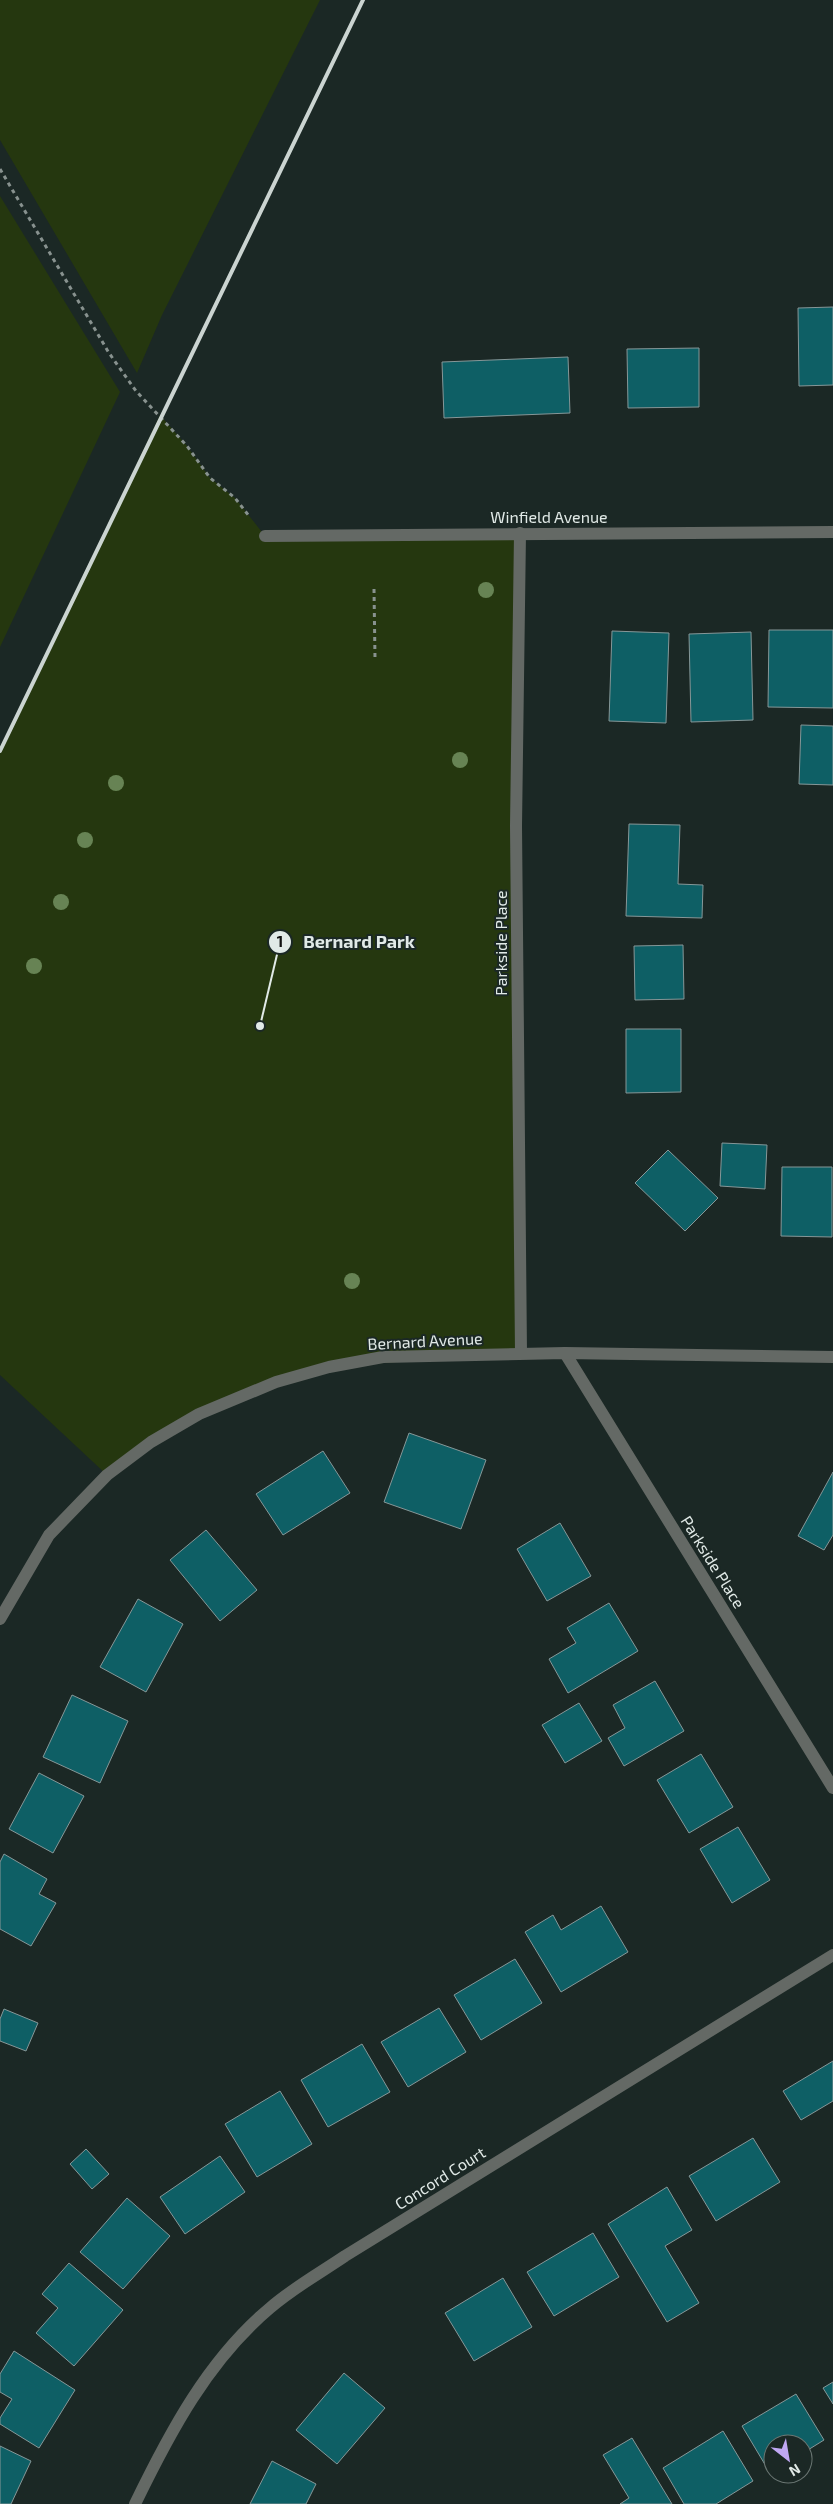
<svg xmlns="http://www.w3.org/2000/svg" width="833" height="2504" viewBox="0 0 833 2504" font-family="'Exo 2',sans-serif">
	<rect width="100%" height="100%" fill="#1b2825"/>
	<g fill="#25370f">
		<polygon points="0,0 320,0 162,315 137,373 0,140"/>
		<polygon points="0,196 120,392 0,647"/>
		<polygon points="160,415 187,446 210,478 235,498 265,536 520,533 521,1353 329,1367 199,1414 107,1475 0,1375 0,751"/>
	</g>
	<g fill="#0e5f65" stroke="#869798">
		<polygon points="833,307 833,385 799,386 798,308"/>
		<polygon points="699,348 699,407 628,408 627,349"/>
		<polygon points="568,357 570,413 444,418 442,362"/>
		<polygon points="769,630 833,630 833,708 768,707"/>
		<polygon points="612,631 669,633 666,723 609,721"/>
		<polygon points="751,632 753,720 691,722 689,634"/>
		<polygon points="801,725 833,726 833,785 799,784"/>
		<polygon points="629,824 680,825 678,884 703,885 702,918 626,916"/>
		<polygon points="683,945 684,999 635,1000 634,946"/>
		<polygon points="626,1029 681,1029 681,1092 626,1093"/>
		<polygon points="722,1143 767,1145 765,1189 720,1186"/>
		<polygon points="668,1150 718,1198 685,1231 635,1183"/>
		<polygon points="782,1167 832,1167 832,1237 781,1236"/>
		<polygon points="409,1433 486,1460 461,1529 384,1502"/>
		<polygon points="323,1451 350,1493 283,1535 256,1494"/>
		<polygon points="833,1472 833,1535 824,1550 798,1536"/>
		<polygon points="560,1523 591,1576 547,1601 517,1549"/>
		<polygon points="206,1530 257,1590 220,1621 170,1560"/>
		<polygon points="138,1599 183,1624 146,1692 100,1667"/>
		<polygon points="609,1603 638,1651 568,1693 549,1659 576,1643 567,1628"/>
		<polygon points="655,1681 684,1731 624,1766 608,1738 625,1728 613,1705"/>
		<polygon points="72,1695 128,1721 100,1783 43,1757"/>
		<polygon points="579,1703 602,1741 565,1763 542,1725"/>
		<polygon points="701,1754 733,1807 689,1833 657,1780"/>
		<polygon points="39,1773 84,1796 53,1853 9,1829"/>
		<polygon points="738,1827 770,1880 732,1903 700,1849"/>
		<polygon points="4,1854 47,1879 39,1894 56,1903 31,1946 0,1929 0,1862"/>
		<polygon points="601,1906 628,1952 561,1992 525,1932 553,1915 561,1930"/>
		<polygon points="515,1959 542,2003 481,2040 454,1995"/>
		<polygon points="439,2008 466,2052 408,2087 381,2042"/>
		<polygon points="4,2009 38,2023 26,2051 0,2041 0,2019"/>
		<polygon points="362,2044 390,2092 328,2127 301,2080"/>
		<polygon points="833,2061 833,2101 801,2120 783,2091"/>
		<polygon points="280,2091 312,2144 257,2177 225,2124"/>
		<polygon points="753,2138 780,2182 716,2221 689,2176"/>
		<polygon points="86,2149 109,2174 92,2189 70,2164"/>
		<polygon points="220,2156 245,2192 185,2234 160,2197"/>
		<polygon points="667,2187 692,2230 665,2246 699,2303 667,2322 608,2224"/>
		<polygon points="127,2198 170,2236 123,2289 80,2252"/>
		<polygon points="593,2233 619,2277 554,2316 527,2272"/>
		<polygon points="69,2263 123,2310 74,2366 36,2333 58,2308 42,2294"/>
		<polygon points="503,2278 532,2327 474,2361 445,2313"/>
		<polygon points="14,2351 75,2390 39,2448 0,2424 0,2418 12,2399 0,2392 0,2374"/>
		<polygon points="344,2373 385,2408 337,2464 296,2430"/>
		<polygon points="833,2382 833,2404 823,2388"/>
		<polygon points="796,2394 824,2440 803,2453 803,2444 773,2444 773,2471 770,2473 742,2426"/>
		<polygon points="723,2431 753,2481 716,2504 684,2504 663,2468"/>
		<polygon points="632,2438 672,2504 620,2504 629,2498 603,2455"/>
		<polygon points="0,2446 31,2461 11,2504 0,2504"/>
		<polygon points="272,2461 316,2484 306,2504 250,2504"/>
	</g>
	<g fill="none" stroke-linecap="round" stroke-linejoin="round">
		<g stroke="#88928f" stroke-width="3" stroke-dasharray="4 4" stroke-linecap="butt">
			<polyline points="0,169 109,353 136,391 187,446 210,478 235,498 249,516"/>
			<polyline points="374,589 375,658"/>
		</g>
		<g stroke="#646965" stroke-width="12">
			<polyline points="520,533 516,826 521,1353"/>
			<polyline points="265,536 833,532"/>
			<polyline points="565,1353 833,1788"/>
			<polyline points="0,1619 49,1535 107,1475 151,1442 199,1414 276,1382 329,1367 383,1357 565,1353 833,1357"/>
			<path d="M135,2504c35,-72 73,-144 135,-196 23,-20 50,-35 75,-52l488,-301"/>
		</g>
		<polyline stroke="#cbd4d1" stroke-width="4" points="0,751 363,0"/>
	</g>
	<g fill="#678354">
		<circle cx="486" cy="590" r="8"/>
		<circle cx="460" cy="760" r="8"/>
		<circle cx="116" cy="783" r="8"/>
		<circle cx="85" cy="840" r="8"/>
		<circle cx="61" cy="902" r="8"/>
		<circle cx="34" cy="966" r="8"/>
		<circle cx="352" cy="1281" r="8"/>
	</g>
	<g text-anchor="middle" stroke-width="4" stroke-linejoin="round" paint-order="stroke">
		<g font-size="16" fill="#e1eae7" stroke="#1b2825">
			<text x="549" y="523">Winfield Avenue</text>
			<text transform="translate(501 943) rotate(-90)" y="6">Parkside Place</text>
			<text transform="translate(425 1341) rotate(-3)" y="6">Bernard Avenue</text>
			<text transform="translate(713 1562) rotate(58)" y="6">Parkside Place</text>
			<text transform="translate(440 2178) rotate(-32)" y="6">Concord Court</text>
		</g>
	</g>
	<path fill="none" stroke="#e1eae7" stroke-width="2" d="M260 1026L280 942"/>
	<g fill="#e1eae7" stroke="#1b2825" stroke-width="2">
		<circle cx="260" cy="1026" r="5"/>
		<circle cx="280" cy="942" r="12"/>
	</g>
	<g font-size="15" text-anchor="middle" font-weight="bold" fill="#111">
		<text x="280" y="947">1</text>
	</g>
	<g font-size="18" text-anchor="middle" font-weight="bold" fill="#e1eae7" stroke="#1b2825" stroke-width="4" stroke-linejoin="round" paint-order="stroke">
		<text x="359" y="948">Bernard Park</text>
	</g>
	<g transform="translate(788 2459) rotate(149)"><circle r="24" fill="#1b2825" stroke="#6a7673"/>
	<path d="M0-4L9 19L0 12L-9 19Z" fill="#c0a8f4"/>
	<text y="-8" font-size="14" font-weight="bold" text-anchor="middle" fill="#e1eae7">N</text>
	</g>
</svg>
